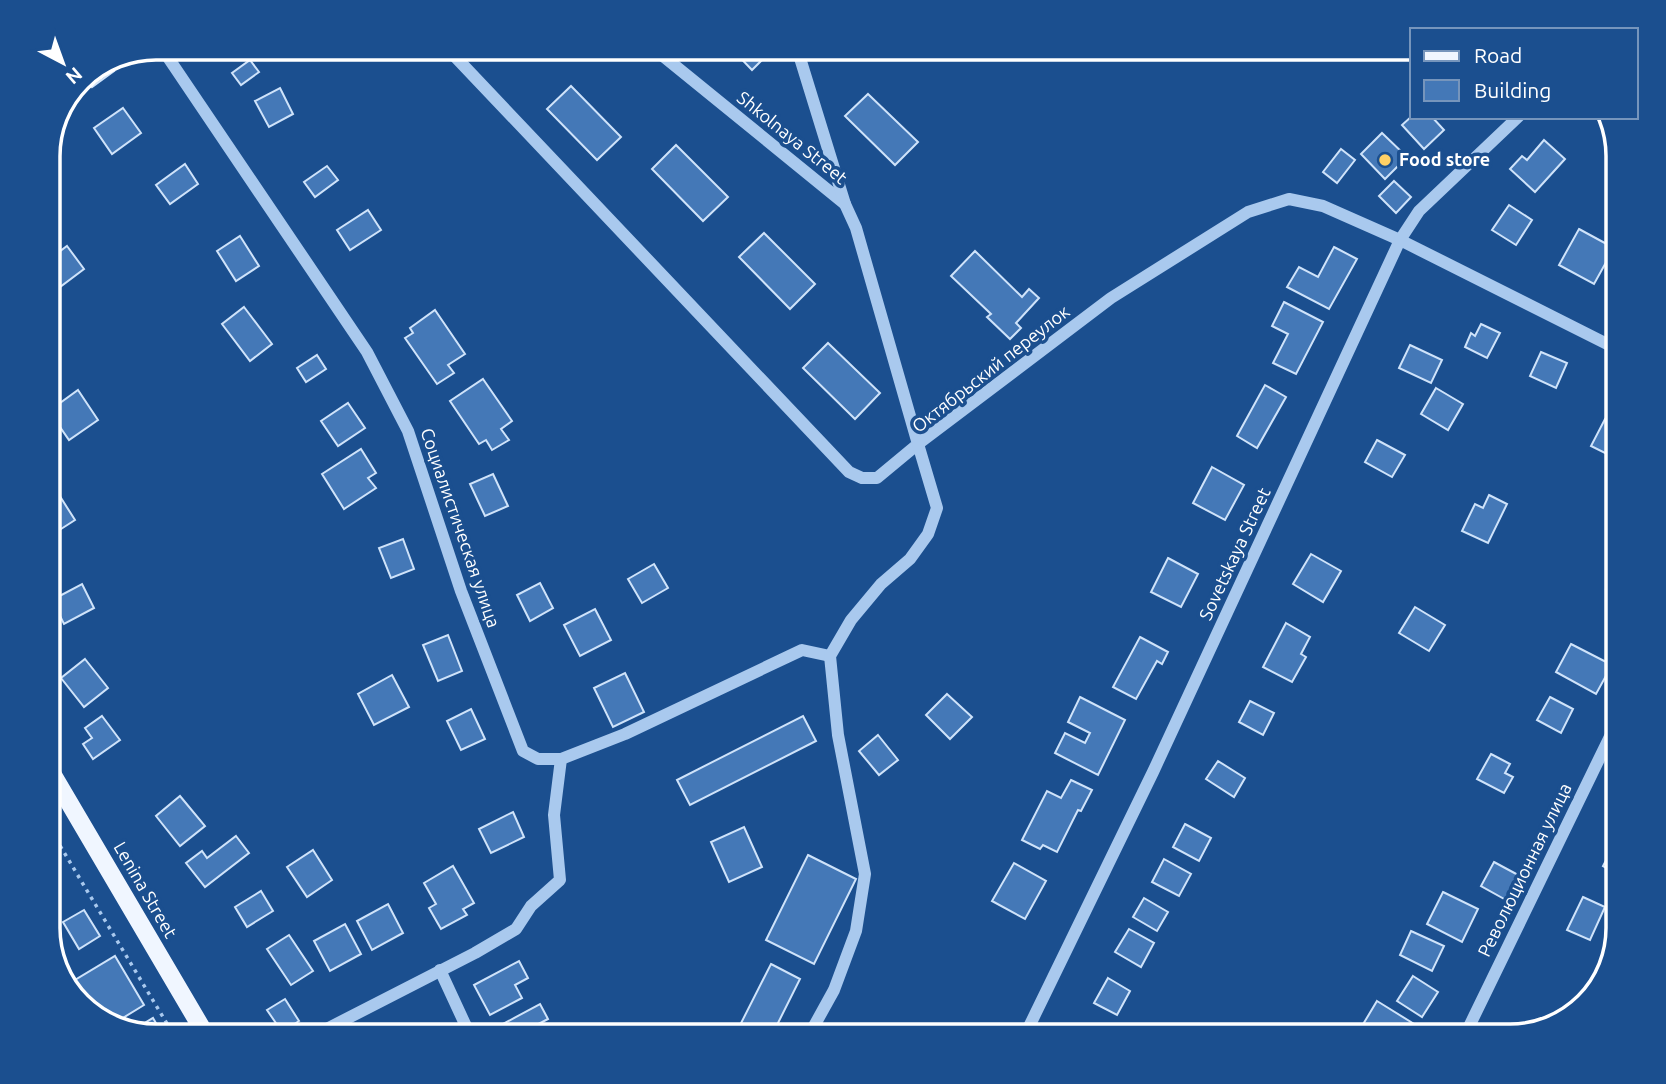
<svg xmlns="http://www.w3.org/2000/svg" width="1666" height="1084" viewBox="0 0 1666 1084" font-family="Ubuntu,sans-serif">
	<rect width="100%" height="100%" fill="#1b4f8f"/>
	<g fill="#4478b7" stroke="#cfe3fa" stroke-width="2">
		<polygon points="526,47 545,47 535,57"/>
		<polygon points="730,47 775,47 752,70"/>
		<polygon points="250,60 259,72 241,85 232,73"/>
		<polygon points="110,66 114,71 92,87 85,77"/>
		<polygon points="571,86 621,137 597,160 547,109"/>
		<polygon points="280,88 293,114 269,127 255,101"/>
		<polygon points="868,94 918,142 895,165 845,116"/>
		<polygon points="123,108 141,133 112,154 94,128"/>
		<polygon points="1412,116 1432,117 1444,130 1424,149 1402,125"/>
		<polygon points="1600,117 1609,117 1611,126 1609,128"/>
		<polygon points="1382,133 1407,157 1385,179 1361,154"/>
		<polygon points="1544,140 1565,159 1535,192 1510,169 1522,156 1527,160"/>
		<polygon points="676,145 728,197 703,221 652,169"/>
		<polygon points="1341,149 1355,160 1337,183 1323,172"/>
		<polygon points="185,164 198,184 170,204 156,185"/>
		<polygon points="327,166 338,180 315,197 304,182"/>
		<polygon points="1394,181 1411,197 1396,213 1379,196"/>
		<polygon points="1509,205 1532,220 1516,245 1492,230"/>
		<polygon points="368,210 381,230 350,250 337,230"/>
		<polygon points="1579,229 1614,248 1594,284 1559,265"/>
		<polygon points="764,233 815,284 790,309 739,257"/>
		<polygon points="240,236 259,266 236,281 217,251"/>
		<polygon points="67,246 84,269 60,287 47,270 47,261"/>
		<polygon points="1334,247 1357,259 1329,309 1287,287 1299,267 1318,277"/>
		<polygon points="975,251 1022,297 1029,289 1039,298 1016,323 1021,328 1010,339 987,317 991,314 951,276"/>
		<polygon points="1284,302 1323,322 1296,374 1273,363 1288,334 1272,326"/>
		<polygon points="244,307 272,344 250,361 222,324"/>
		<polygon points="435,310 465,354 448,365 454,373 437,384 405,338 413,333 410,328"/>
		<polygon points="1481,324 1500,333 1487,358 1465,347 1471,333 1475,336"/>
		<polygon points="828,343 880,393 855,419 803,368"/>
		<polygon points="1410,345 1442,360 1431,383 1399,368"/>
		<polygon points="1541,352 1567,363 1556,388 1530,376"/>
		<polygon points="317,355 326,369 306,382 297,368"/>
		<polygon points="483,379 512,421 501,429 509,440 492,450 486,440 479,444 450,401"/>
		<polygon points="1265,385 1286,397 1257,448 1237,436"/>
		<polygon points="1436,388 1463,404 1448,430 1421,414"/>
		<polygon points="78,390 98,420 69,440 49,411"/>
		<polygon points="348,403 365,428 338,446 321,421"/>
		<polygon points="1605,419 1619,426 1619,460 1591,446"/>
		<polygon points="1377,440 1405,455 1392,477 1365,462"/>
		<polygon points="361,449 376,473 368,478 376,488 344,509 322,474"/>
		<polygon points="1212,467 1244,485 1225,520 1193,503"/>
		<polygon points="493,474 508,506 485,516 470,484"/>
		<polygon points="56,490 75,520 47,538 47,496"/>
		<polygon points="1489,495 1507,504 1488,543 1462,531 1475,504 1483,508"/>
		<polygon points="403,539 414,569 391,578 379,548"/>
		<polygon points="1311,554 1341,571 1323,602 1293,584"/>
		<polygon points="1168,558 1198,574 1181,607 1151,592"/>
		<polygon points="654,564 668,588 642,603 628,579"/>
		<polygon points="1617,571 1619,572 1619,597 1606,589"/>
		<polygon points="540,583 553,608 530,621 517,595"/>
		<polygon points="82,584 94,608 64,624 52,600"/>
		<polygon points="1415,607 1445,625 1429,651 1399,633"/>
		<polygon points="595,609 611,640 580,656 564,625"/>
		<polygon points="1286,623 1310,637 1301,654 1306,657 1292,682 1263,667"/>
		<polygon points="448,635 462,671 438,681 423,645"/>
		<polygon points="1140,637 1168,652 1162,664 1157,661 1136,699 1113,687"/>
		<polygon points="1571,644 1612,665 1596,694 1556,672"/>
		<polygon points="85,659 108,688 84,707 61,678"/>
		<polygon points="625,673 644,712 613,727 594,688"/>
		<polygon points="392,675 409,707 374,725 358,694"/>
		<polygon points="947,694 972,717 950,739 926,715"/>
		<polygon points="1080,697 1125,720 1098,775 1055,753 1065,733 1085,743 1090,733 1068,722"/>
		<polygon points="1550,697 1573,709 1561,733 1537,720"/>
		<polygon points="1250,701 1274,713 1263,735 1239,722"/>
		<polygon points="471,709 485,739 461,750 447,721"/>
		<polygon points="102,716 120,740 93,759 83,744 92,738 85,728"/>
		<polygon points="803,716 816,741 690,805 677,780"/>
		<polygon points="878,735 898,760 879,775 859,751"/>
		<polygon points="1491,754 1510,764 1505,773 1513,777 1504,793 1477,779"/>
		<polygon points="1218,761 1245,778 1234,797 1206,779"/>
		<polygon points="1071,780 1092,790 1081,811 1078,810 1057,852 1043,845 1040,849 1022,840 1047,791 1061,798"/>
		<polygon points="180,796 205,826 180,846 156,816"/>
		<polygon points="513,812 524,837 491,853 479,829"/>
		<polygon points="1185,824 1211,838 1199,861 1173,847"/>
		<polygon points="744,827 762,867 729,882 711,842"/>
		<polygon points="236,836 249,853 205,887 186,863 202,851 207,858"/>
		<polygon points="1613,847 1619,850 1619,875 1603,866"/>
		<polygon points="313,850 332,880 307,897 287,867"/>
		<polygon points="808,855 856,879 814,964 766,940"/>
		<polygon points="1164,859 1191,874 1179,896 1152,882"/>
		<polygon points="1494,862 1520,876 1506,900 1481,886"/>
		<polygon points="1014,863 1046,881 1025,919 992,901"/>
		<polygon points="453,866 474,903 463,909 467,915 441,929 429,908 436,904 424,883"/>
		<polygon points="261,891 273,911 247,927 235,907"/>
		<polygon points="1443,892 1478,909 1462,942 1427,924"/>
		<polygon points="1583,897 1605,907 1590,940 1567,930"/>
		<polygon points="1144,898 1168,912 1157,931 1133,917"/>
		<polygon points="388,904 403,933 372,950 357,921"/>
		<polygon points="84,910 100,936 79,949 63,922"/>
		<polygon points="345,924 361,954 330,971 314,941"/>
		<polygon points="1129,929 1154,943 1141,967 1115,952"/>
		<polygon points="1411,931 1444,946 1432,971 1400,955"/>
		<polygon points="289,935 313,971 291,985 267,949"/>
		<polygon points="115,956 144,1005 113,1024 96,1019 65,986"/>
		<polygon points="519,961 528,978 515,985 522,998 490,1015 474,985"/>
		<polygon points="771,964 800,979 771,1037 734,1037"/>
		<polygon points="1413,976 1438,992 1422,1017 1397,1001"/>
		<polygon points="1108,978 1130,991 1117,1015 1094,1003"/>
		<polygon points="285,999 299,1021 282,1032 267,1010"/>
		<polygon points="1377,1001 1419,1027 1413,1037 1379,1037 1362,1026"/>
		<polygon points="540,1004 548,1019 525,1031 528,1037 493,1037 490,1031"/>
		<polygon points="153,1018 164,1037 133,1030"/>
	</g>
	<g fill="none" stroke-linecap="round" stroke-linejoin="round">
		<polyline stroke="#a9c9ee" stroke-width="3.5" stroke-dasharray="3.5 5" stroke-linecap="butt" points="47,824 175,1037"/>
		<g stroke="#a9c9ee" stroke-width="12">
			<polyline points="161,47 367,352 408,431 461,591 523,751 538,759 561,759 625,734 802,650 830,656"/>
			<polyline points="446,47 849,472 862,478 877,478 918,444 856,228 845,204 652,47"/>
			<polyline points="808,47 800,58 845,204"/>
			<polyline points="440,970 471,1037"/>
			<polyline points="311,1037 475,953 516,929 531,906 560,880 554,815 561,759"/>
			<polyline points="808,1037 834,990 856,931 865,874 838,735 830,656 851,620 881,584 910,559 928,534 937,508 918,444 1111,298 1248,212 1289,199 1323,206 1400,240 1619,350"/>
			<polyline points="1024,1037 1153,772 1400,240 1419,211 1518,117"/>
			<polyline points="1464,1037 1619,718"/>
		</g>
		<polyline stroke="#f0f6ff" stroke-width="18" points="47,765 207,1037"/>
	</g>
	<circle fill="#ffd166" stroke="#1b4f8f" stroke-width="2.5" cx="1385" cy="160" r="7"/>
	<g text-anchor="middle" stroke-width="7" stroke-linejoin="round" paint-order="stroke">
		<g font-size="18" fill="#fff" stroke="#1b4f8f">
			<text transform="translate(792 138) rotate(39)" y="6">Shkolnaya Street</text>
			<text transform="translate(991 369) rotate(-38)" y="6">Октябрьский переулок</text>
			<text transform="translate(460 528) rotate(71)" y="6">Социалистическая улица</text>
			<text transform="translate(1235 554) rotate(-65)" y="6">Sovetskaya Street</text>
			<text transform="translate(1525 870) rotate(-64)" y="6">Революционная улица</text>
			<text transform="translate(145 890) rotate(60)" y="6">Lenina Street</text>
		</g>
		<g font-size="18" font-weight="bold" fill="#fff" stroke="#1b4f8f" text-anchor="start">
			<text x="1399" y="166">Food store</text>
		</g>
	</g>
	<path d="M0 0H1666V1084H0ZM156 60H1510A96 96 0 0 1 1606 156V928A96 96 0 0 1 1510 1024H156A96 96 0 0 1 60 928V156A96 96 0 0 1 156 60Z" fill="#1b4f8f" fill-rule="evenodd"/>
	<path fill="none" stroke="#fff" stroke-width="3.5" d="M156 60H1510A96 96 0 0 1 1606 156V928A96 96 0 0 1 1510 1024H156A96 96 0 0 1 60 928V156A96 96 0 0 1 156 60Z"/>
	<rect x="1410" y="28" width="228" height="91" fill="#1b4f8f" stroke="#7695bc" stroke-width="2"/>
	<rect x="1424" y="51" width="35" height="10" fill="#f0f6ff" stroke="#7695bc" stroke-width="2"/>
	<text x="1474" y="63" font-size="21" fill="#ffffff">Road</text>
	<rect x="1424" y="80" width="35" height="21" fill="#4478b7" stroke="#7695bc" stroke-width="2"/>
	<text x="1474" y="98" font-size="21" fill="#ffffff">Building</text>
	<g transform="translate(63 63) rotate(139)" stroke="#1b4f8f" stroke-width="5" paint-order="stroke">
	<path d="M0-5L12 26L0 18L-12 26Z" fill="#ffffff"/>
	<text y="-10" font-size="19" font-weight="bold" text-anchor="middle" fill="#ffffff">N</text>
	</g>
</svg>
